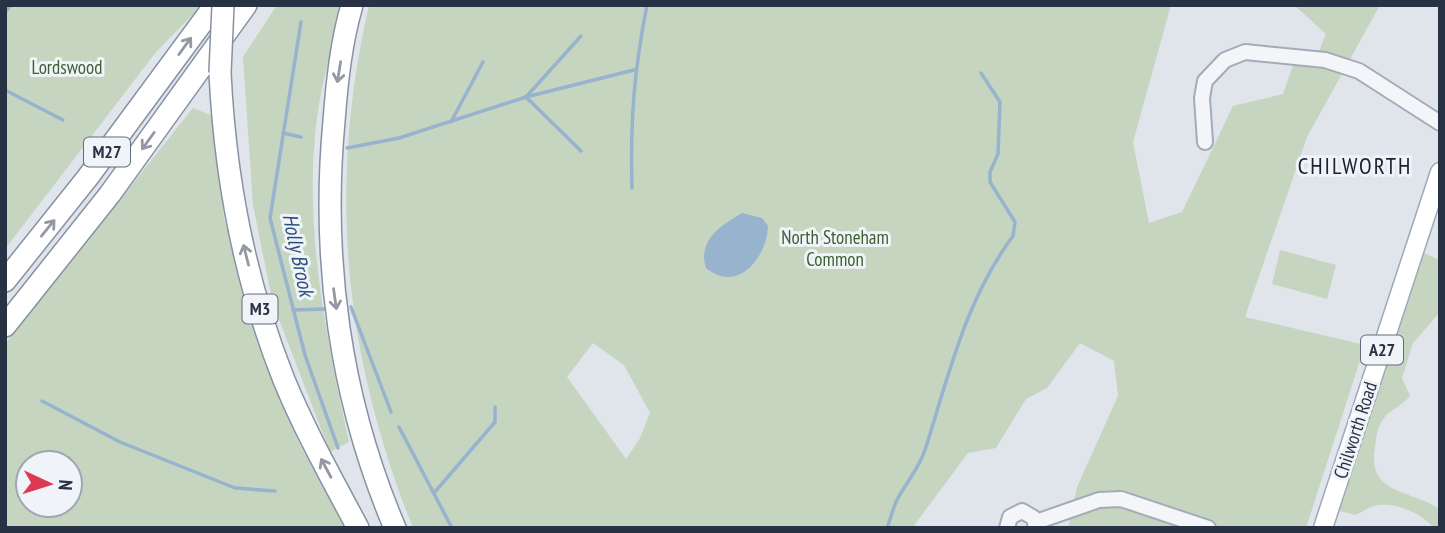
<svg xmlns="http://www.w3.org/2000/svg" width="1445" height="533" viewBox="0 0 1445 533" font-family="'PT Sans Narrow',sans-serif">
	<rect width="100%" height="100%" fill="#e0e4eb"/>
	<g fill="#c6d5c0" fill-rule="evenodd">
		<polygon points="5,5 202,5 156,52 5,249"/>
		<path d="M277,5h65c-7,31 -16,62 -22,94 -20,112 5,234 29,343l-19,10 -57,-148 -20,-99 -10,-148z"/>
		<path d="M369,5h802l-38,137 16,81 33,-11 51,-106 50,-12 10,-29 21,-2 12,-29 -32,-29h86l-73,132 -62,180 120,28 -59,183h-238l9,-41 41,-91 -4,-35 -34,-18 -33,45 -21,11 -30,49 -28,5 -56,75h-499c-69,-173 -86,-340 -44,-523zM593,343l31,22 26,48 -11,27 -13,19 -59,-82z"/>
		<path d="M193,108l20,8 11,102 47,160 29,67 45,83h-340v-184zM28,463h42v42h-42z"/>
		<polygon points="1280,250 1336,265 1327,299 1272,284"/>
		<path d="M1422,252l18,8v52l-27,31 -11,35 8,18c-8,10 -22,14 -28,25 -5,7 -6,18 -7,26 -8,47 31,41 65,62v19h-6c-12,-15 -44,-29 -63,-21 -5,2 -10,6 -16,8l-19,-5z"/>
	</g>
	<path fill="#97b3ce" d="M742,213l20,5 6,8c-1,32 -31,68 -62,42 -9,-27 15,-43 36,-55z"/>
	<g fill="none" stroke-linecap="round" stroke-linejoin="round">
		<g stroke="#97b3ce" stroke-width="3.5">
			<polyline points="5,12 11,5"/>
			<polyline points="301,22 270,218 305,355 338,448"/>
			<polyline points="581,36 526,97 581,151"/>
			<polyline points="5,90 63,120"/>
			<polyline points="451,122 483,62"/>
			<polyline points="283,133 301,137"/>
			<polyline points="347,148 399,138 526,97 634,70"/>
			<path d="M632,188c-2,-67 2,-117 15,-183"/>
			<polyline points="351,307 391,412"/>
			<polyline points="293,310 325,309"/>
			<polyline points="42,401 120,442 235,488 275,491"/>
			<polyline points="399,427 452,528"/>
			<polyline points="434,493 495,422 495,407"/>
			<path d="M887,528c4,-10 6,-21 11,-30 10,-18 22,-31 28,-51 23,-73 40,-148 87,-211l2,-14 -25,-40v-10l8,-18 2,-52 -19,-29"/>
		</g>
		<defs>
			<g id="minor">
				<polyline points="1205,142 1202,98 1205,81 1225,60 1245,52 1325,60 1359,71 1440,123"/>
				<polyline points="1036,522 1099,500 1121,499 1208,528"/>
				<polyline points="1007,528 1010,517 1022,511 1034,518 1036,528"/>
			</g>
			<polyline id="major" points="1323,528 1440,172"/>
			<g id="highway">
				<path d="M352,5c-11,38 -15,77 -18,116 -13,139 6,278 61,407"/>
				<path d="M220,73c5,104 25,209 64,307 21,51 48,99 74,148"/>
				<polyline points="5,281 88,177 215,5"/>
				<polyline points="5,326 110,194 246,5"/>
			</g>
		</defs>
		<use href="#minor" stroke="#a5abb6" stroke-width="18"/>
		<use href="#major" stroke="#9ea9b8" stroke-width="21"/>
		<use href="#highway" stroke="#8692a3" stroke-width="24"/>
		<use href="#minor" stroke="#f3f5f8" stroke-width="14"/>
		<use href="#major" stroke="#fff" stroke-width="18"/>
		<use href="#highway" stroke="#fff" stroke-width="21"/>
		<defs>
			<polyline id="highway-bridge" points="220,73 223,5"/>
		</defs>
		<use href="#highway-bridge" stroke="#8692a3" stroke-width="24" stroke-linecap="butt"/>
		<use href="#highway-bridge" stroke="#fff" stroke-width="21"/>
	</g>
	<defs><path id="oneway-shaft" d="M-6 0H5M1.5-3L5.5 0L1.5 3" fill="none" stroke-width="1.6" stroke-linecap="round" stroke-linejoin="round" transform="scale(1.75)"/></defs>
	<g stroke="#9398a2">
		<use href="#oneway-shaft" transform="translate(185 46) rotate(-54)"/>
		<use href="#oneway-shaft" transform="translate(339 72) rotate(99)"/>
		<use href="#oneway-shaft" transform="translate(148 141) rotate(126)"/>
		<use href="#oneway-shaft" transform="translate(48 228) rotate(-51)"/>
		<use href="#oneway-shaft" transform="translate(246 255) rotate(-104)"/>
		<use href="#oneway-shaft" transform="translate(335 299) rotate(82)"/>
		<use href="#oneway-shaft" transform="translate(326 468) rotate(-118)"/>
	</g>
	<g text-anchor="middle" stroke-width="6" stroke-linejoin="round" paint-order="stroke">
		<g fill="#f0f3f8" stroke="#636c7a" stroke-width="2">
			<rect x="84" y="137.5" width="46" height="29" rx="5"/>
			<rect x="242.5" y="294.5" width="35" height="29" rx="5"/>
			<rect x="1361" y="335.5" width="42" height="29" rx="5"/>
		</g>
		<g font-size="18" font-weight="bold" fill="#273244">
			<text x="107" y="158">M27</text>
			<text x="260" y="315">M3</text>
			<text x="1382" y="356">A27</text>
		</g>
		<g font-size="19" fill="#3c6132" stroke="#f0f3f8">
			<text x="67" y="74">Lordswood</text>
			<text x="835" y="244">North Stoneham<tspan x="835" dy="22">Common</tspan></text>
		</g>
		<g font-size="19" fill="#273244" stroke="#f0f3f8">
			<text transform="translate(1355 430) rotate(-72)" y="7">Chilworth Road</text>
		</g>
		<g font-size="21" font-style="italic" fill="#2c527c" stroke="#f0f3f8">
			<text transform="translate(298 255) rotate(78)" y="7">Holly Brook</text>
		</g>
		<g font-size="23" letter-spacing="2" fill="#192335" stroke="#f0f3f8">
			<text x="1355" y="174">CHILWORTH</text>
		</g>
	</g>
	<rect width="1445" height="533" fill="none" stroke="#273244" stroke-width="14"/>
	<g transform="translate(49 484) rotate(94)"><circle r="33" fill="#f0f3f8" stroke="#a0a6b0" stroke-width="2"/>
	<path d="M0-5L12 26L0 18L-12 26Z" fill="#dd3854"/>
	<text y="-10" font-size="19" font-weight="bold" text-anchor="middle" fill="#273244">N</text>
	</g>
</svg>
